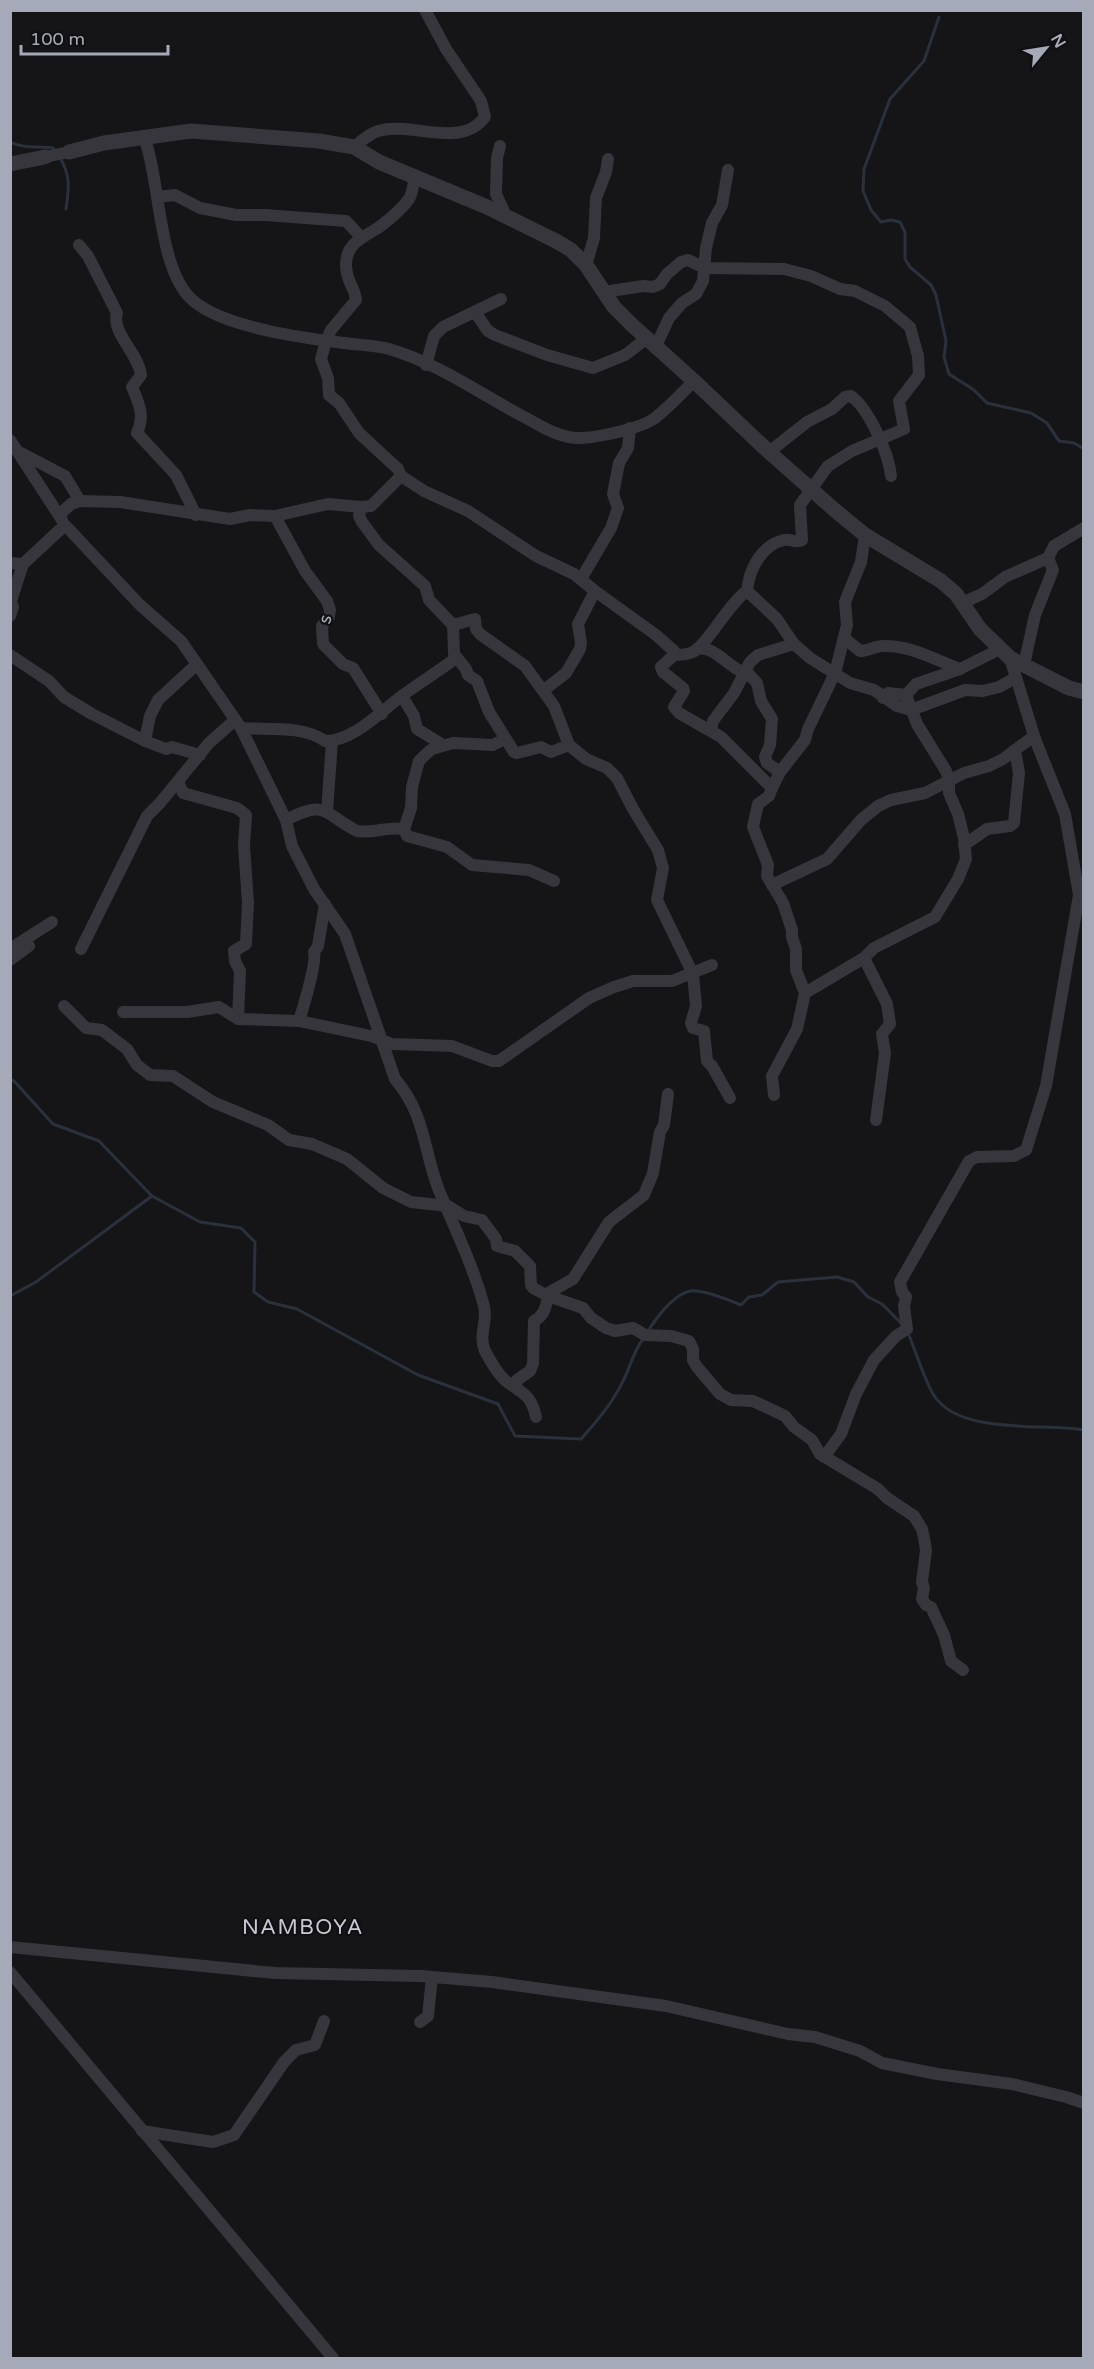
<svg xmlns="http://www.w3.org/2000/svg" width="1094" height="2369" viewBox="0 0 1094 2369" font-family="'Varela Round',sans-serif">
	<rect width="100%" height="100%" fill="#151517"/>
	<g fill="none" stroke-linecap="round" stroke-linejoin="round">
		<g stroke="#2a313c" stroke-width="3">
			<polyline points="939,17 924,61 890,99 864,169 863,191 871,210 881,222 891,220 900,222 905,232 905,259 910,267 931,285 936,295 946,341 944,357 949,374 974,390 987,403 1031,413 1047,423 1059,441 1074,443 1084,449"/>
			<path d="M10,142c14,7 28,4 43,6l2,3"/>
			<path d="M59,156c12,19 10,32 7,53"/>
			<path d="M10,1080l4,1 39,43 46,17 53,55 48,26 41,6 14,14 -1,50 14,10 29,7 121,66 80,29 17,32 66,3c17,-19 33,-38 44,-62 6,-13 9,-26 18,-38"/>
			<polyline points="10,1296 36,1282 152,1196"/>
			<path d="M648,1331c9,-14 25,-36 42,-40 12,-2 39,9 51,14l8,-8 13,-2 16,-13 59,-5 17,5 14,15 14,7 19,19"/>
			<path d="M908,1333c7,16 18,52 27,64 27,38 107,26 149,33"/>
		</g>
		<g stroke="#36363c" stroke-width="12">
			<path d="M144,137c17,43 13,138 52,166 33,25 107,35 148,40 14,2 31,2 45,6 49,14 93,46 137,69 17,9 35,21 55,20 18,-1 59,-9 74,-20 14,-11 27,-25 39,-37"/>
			<polyline points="500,146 497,158 496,194 506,216"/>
			<path d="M354,147c7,-6 15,-13 24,-16 36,-10 82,19 107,-14l-4,-16 -35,-52 -21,-39"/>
			<polyline points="45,157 69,152"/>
			<path d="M415,176c-2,7 -2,17 -6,23 -7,10 -18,19 -27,26 -16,12 -36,16 -36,40 0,17 9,22 10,35l-25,30 -5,11 -5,18 7,19 1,17 10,8 20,30 39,36 3,7 23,15 44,20 68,45 38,18 21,17 61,44 18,16v4l-13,12 2,5 20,16 1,3 -10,16 5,6 42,24 51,51 -3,8 -11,8 -5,23 15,38 -1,11 16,27 9,27v7l4,12v21l9,23 -8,36 -25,47 2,19"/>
			<polyline points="157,197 175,195 200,208 236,215 265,215 346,221 361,237"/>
			<path d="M79,245l9,11 29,57c-6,20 21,39 24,62l-9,12c7,16 13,29 5,46l39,42 20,40"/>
			<polyline points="586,265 594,238 596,198 606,172 608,159"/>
			<path d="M604,292l39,-6 10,1 7,-3 7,-10 14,-12 7,-2 17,8 79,1 27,7 29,13 15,2 30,15 25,21 8,29 1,19 -20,26 5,28 -52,22 -24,15 -28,39 2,35c-7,4 -11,-2 -18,0 -23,5 -35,30 -37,51 -18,12 -40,54 -54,61 -6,3 -12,3 -19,3"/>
			<polyline points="475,312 488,331 495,335 547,355 593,368 625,355 646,339"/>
			<polyline points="655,348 669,318 682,303 696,294 703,281 706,248 712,223 722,205 728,170"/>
			<polyline points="426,365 434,336 443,327 501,299"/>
			<polyline points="10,440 62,520"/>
			<path d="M769,452l38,-30 25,-13 13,-12 6,-1c18,13 38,58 40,80"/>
			<polyline points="21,453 65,476 80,501"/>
			<polyline points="361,507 359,516 362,522 379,545 425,586 429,600 453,625 475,619 476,629 480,634 525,666 554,706 569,745 586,759 607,768 617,778 633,809 658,850 663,868 657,900 693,974 696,1006 691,1023 693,1028 704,1031 707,1061 712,1066 730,1098"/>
			<polyline points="59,515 71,504 80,501 120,502 230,519 250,515 275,516 328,504 361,507 371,506 401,476"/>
			<polyline points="275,516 305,571 327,601 330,610 329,617 322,626 323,644 343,664 353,668 382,714"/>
			<polyline points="10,563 23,564"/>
			<polyline points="581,579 611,528 618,508 613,494 619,463 628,448 630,428"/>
			<polyline points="747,591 777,619 794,644 810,658 850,683 874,690 897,706 911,710 965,690 983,691 999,687 1015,678"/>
			<polyline points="962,603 982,594 1005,577 1048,558 1054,546 1084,528"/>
			<path d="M10,616l3,-9 -2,-6 12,-37 42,-39 75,80 41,36 60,87 45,92 6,26 22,43 31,45 50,145c30,35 28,68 43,109 16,39 35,77 46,118 4,16 -6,29 1,45 5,9 12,23 21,30 17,13 25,13 30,36"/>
			<polyline points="453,625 454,654 466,669 468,675 477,681 489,712 514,752 517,753 541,747 551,752 569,745"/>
			<path d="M844,638l16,13c8,0 15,-5 23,-5 27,-1 52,14 77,23"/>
			<path d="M697,649c17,-4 31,18 46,23"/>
			<polyline points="10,655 49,681 64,697 92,714 145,741 166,749 172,747 200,755"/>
			<polyline points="1024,665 1035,615 1053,570 1048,558"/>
			<polyline points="745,670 757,683 761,701 772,719 770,745 765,757 767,763 780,772"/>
			<polyline points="544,690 566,673 580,649 581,643 578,624 595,591"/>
			<polyline points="402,696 414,716 417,729 443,745"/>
			<polyline points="883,698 888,693 906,695 916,684 960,669 1000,649"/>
			<path d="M241,728c27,2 61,-3 84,13 29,0 56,-30 78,-46 18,-13 36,-24 53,-37"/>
			<polyline points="711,730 713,721 734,693 750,662 758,655 794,644"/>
			<polyline points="505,739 493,745 453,743 432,749 426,754 419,761 412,787 411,808 404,829 407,836 447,847 472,865 529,870 554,881"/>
			<polyline points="145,741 150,716 158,700 197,664"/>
			<polyline points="178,782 183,793 237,808 246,815 244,846 248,903 246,944 234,951 235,961 240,971 238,1019"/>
			<polyline points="772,788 780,772 805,740 808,729 835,673 847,625 845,602 861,562 865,535"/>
			<polyline points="327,812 332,741"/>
			<path d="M286,820c41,-21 36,-7 71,11 16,3 31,-5 47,-2"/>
			<polyline points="964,845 987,829 1010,826 1014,823 1019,773 1015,750"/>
			<polyline points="772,885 827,859 861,820 878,806 891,800 925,793 964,773 989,766 1003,759 1030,739 1035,739"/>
			<polyline points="10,949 52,922"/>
			<polyline points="81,949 147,816 160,803 209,743 235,720"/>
			<polyline points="864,958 887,1004 890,1024 882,1034 885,1053 876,1120"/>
			<polyline points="10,960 29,946"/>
			<polyline points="805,993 864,958 874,948 935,917 958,879 966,859 964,838 958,814 949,793 949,779 946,771 917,724 906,695"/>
			<polyline points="64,1006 86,1028 102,1030 127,1049 137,1065 150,1075 173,1076 213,1102 268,1125 289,1140 312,1144 347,1159 383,1188 411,1202 448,1206 464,1216 482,1220 496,1239 497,1246 515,1251 530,1266 531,1285 533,1288 548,1296 583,1308 591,1318 606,1328 615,1331 633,1328 645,1335 671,1336 689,1341 693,1349 693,1360 697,1367 720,1394 731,1400 753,1401 785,1416 794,1427 812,1440 820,1454 878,1489 887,1498 914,1516 922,1529 924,1538 926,1550 922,1582 924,1588 922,1599 926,1605 931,1607 944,1635 951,1661 963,1670"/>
			<polyline points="123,1012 187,1012 219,1007 238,1019 299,1021 371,1036 392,1044 452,1046 492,1061 499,1061 589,998 614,987 633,981 672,981 712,965"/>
			<path d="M299,1021c4,-13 18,-58 15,-69l4,-6 7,-42"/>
			<path d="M516,1386l1,-6 13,-9 3,-7 1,-43c13,-7 11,-17 16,-29l23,-13 36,-57 35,-27 9,-22 7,-41 4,-7 4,-31"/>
			<polyline points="824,1457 841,1434 856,1394 874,1360 896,1336 907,1329 904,1306 906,1297 902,1292 900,1282 969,1161 977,1157 1014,1156 1026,1150 1046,1086 1079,895 1065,814 1035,739 1010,658"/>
			<polyline points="10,1947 275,1973 421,1976 492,1982 666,2006 788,2034 815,2037 860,2051 882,2063 937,2074 1012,2084 1066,2097 1084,2103"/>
			<polyline points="10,1972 333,2358"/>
			<polyline points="420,2022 428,2016 432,1977"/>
			<polyline points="142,2131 213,2142 234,2135 284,2062 296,2050 315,2045 324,2021"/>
		</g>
		<g stroke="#36363c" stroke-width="15">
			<polyline points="69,152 104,143 191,131 319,141 354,147 379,162 487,207 556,241 571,250 586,265 614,307 631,324 694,381 769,452 837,512 865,535 941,581 956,594 980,629 1010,658 1069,688 1084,692"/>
			<polyline points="10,164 45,157"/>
		</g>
	</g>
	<g text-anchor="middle" stroke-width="4.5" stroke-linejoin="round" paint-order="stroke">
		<g font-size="18" fill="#a6a9b8" stroke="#101012">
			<text transform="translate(325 619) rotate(-73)" y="6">s</text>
		</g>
		<g font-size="21" letter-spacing="1.5" fill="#c7c9d4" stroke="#101012">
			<text x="303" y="1934">NAMBOYA</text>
		</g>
	</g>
	<rect width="1094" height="2369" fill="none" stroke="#a6a9b8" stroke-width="24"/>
	<g transform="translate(1046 48) rotate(60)" stroke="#101012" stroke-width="4.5" paint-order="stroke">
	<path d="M0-4.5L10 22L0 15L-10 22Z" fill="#a6a9b8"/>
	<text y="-9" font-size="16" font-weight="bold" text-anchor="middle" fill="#a6a9b8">N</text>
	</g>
	<path d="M21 45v9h147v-9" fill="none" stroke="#a6a9b8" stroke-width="3"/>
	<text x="30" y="45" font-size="18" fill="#a6a9b8" stroke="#101012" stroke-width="4.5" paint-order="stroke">100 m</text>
</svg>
